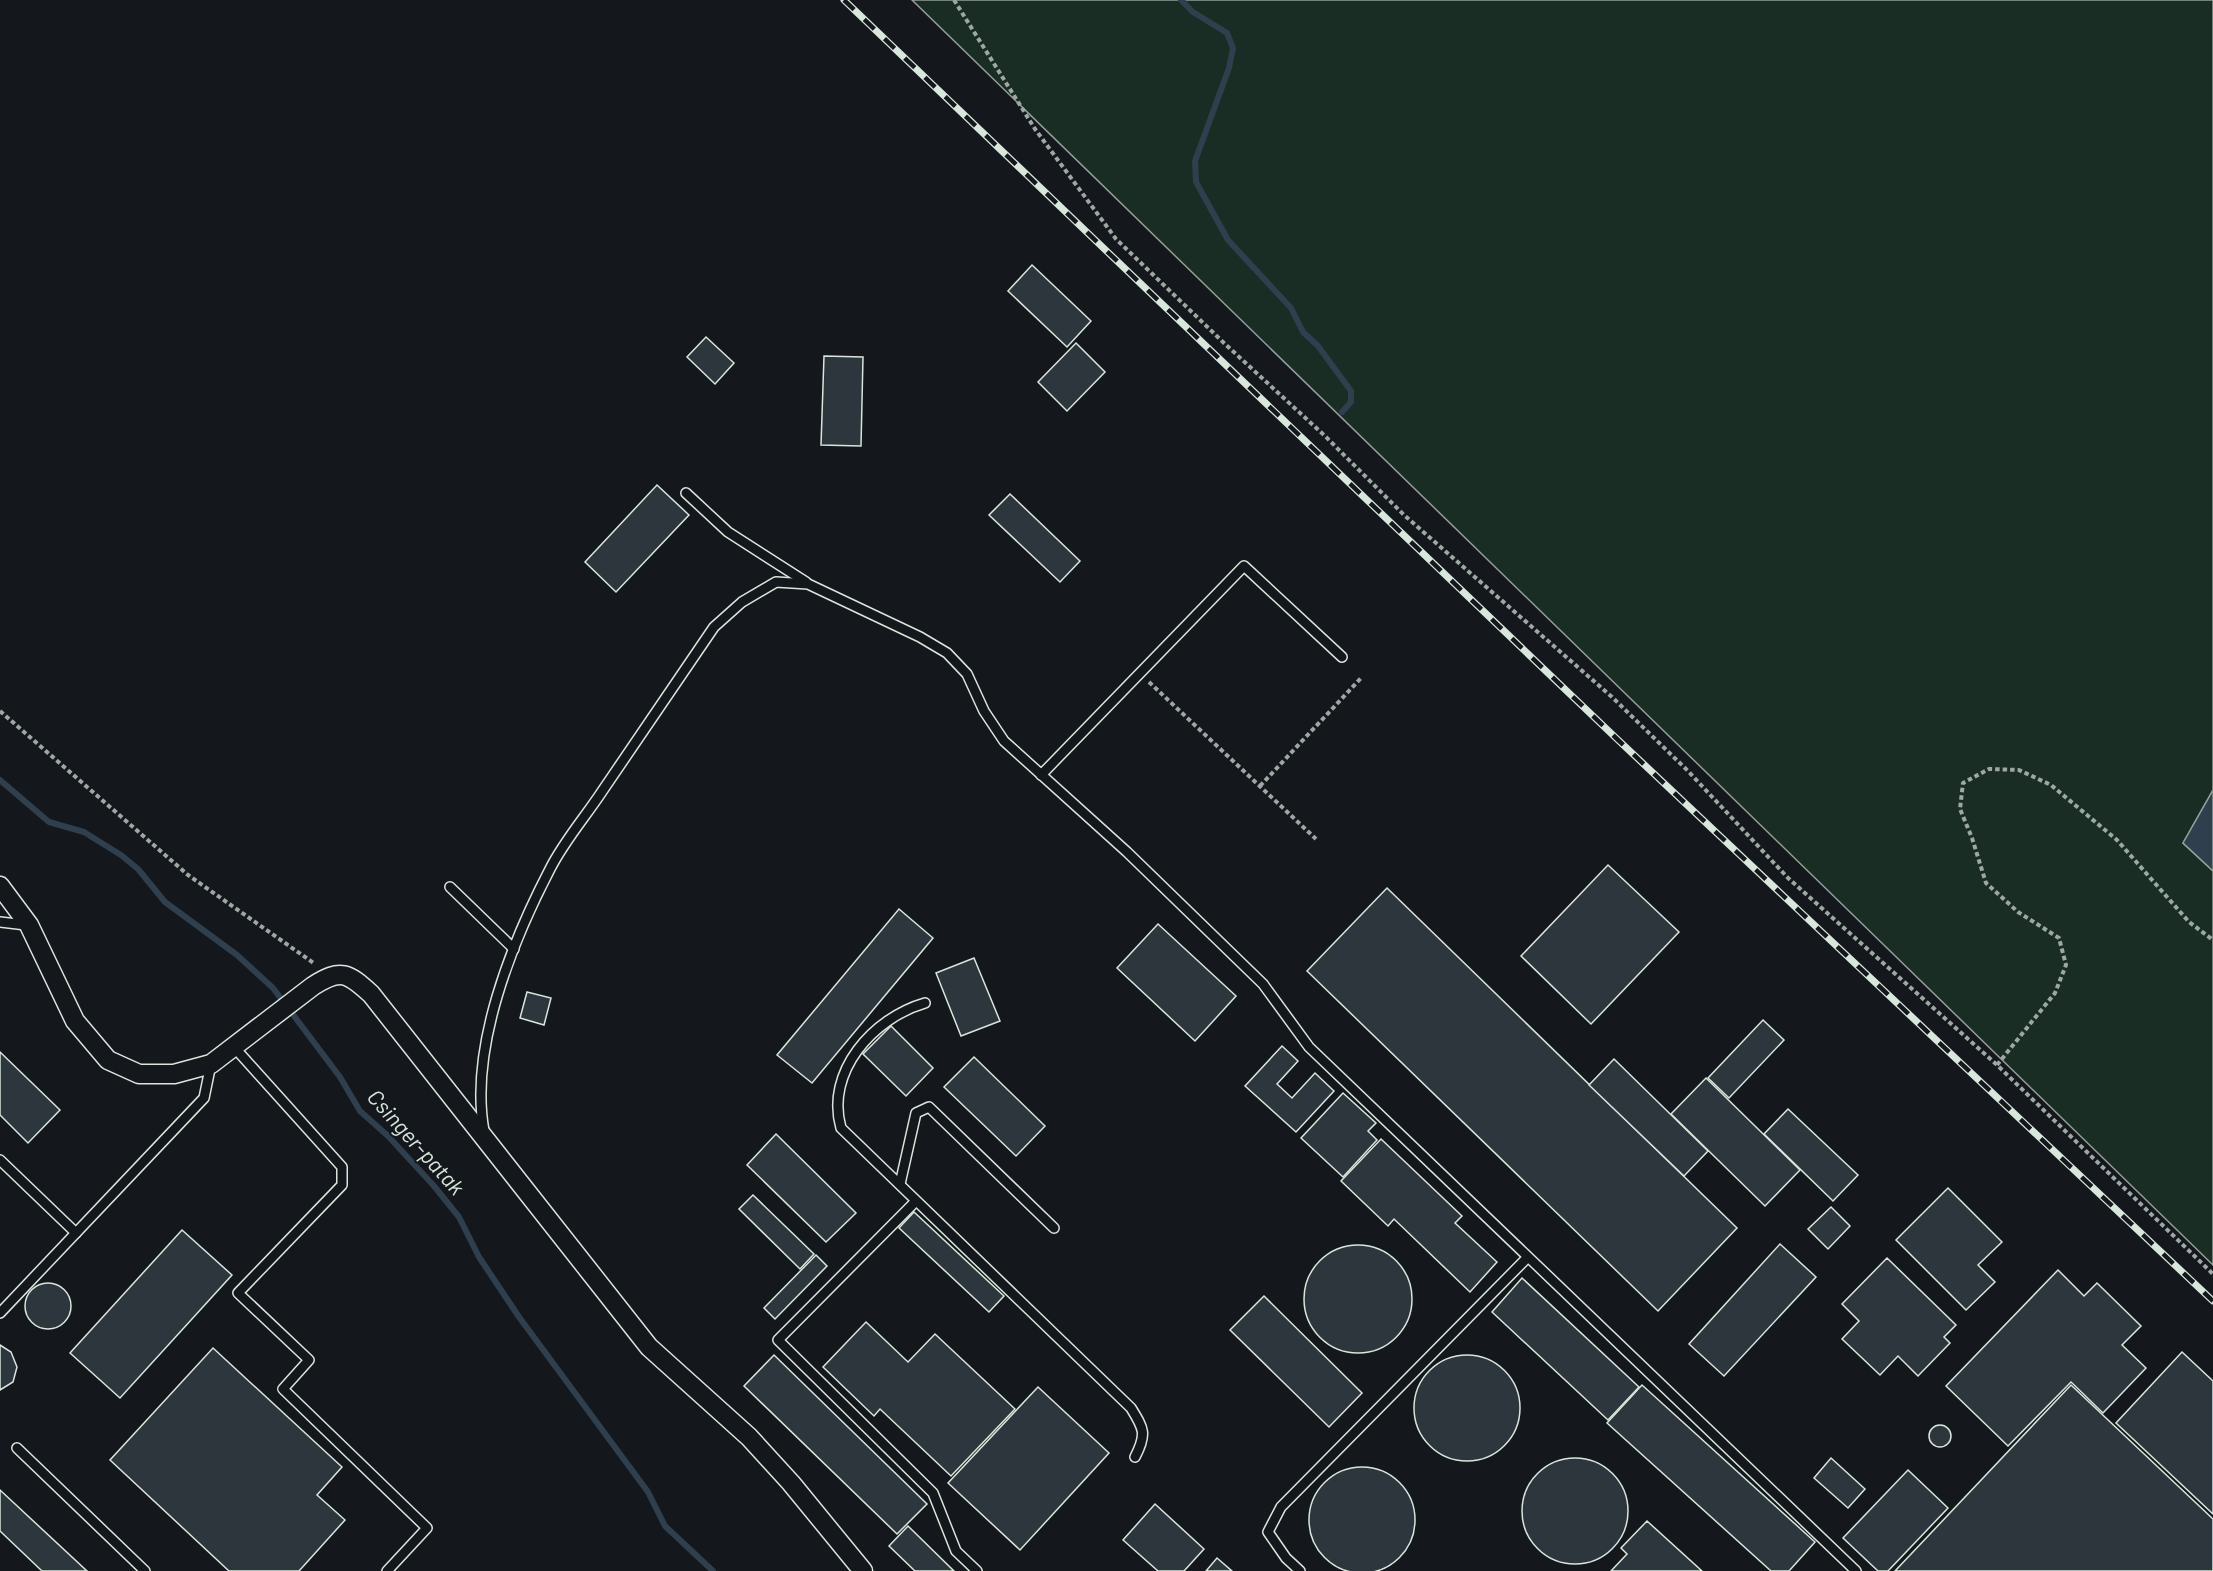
<svg xmlns="http://www.w3.org/2000/svg" width="2213" height="1571" viewBox="0 0 2213 1571" font-family="Barlow,sans-serif">
	<rect width="100%" height="100%" fill="#14181c"/>
	<polygon fill="#1a2d24" stroke="#939e99" stroke-width="1.5" points="912,0 2213,0 2213,790 2183,843 2213,871 2213,1265"/>
	<polygon fill="#2f3f4d" stroke="#939e99" stroke-width="1.5" points="2213,790 2213,871 2183,843"/>
	<g fill="none" stroke-linecap="round" stroke-linejoin="round">
		<g stroke="#2f3f4d" stroke-width="6">
			<polyline points="1181,0 1193,12 1227,33 1233,48 1229,68 1195,161 1196,182 1228,240 1291,308 1303,332 1318,346 1351,391 1351,402 1342,412"/>
			<polyline points="0,780 49,822 84,832 121,855 138,869 165,902 237,955 273,988 340,1077 360,1111 388,1136 434,1186 459,1217 479,1257 519,1317 648,1492 665,1526 713,1571"/>
		</g>
	</g>
	<g fill="#2c363c" stroke="#d8e6dc" stroke-width="1.5">
		<polygon points="1032,265 1091,321 1067,347 1008,291"/>
		<polygon points="706,337 734,363 715,384 687,357"/>
		<polygon points="1076,343 1105,372 1067,411 1038,382"/>
		<polygon points="824,356 863,357 861,446 821,445"/>
		<polygon points="657,485 689,515 616,592 585,562"/>
		<polygon points="1010,494 1080,561 1060,582 989,515"/>
		<polygon points="1608,865 1679,932 1591,1024 1521,956"/>
		<polygon points="1387,888 1737,1228 1658,1311 1307,971"/>
		<polygon points="899,909 933,938 812,1083 777,1055"/>
		<polygon points="1158,924 1236,996 1195,1041 1117,968"/>
		<polygon points="974,958 1000,1021 961,1036 936,973"/>
		<polygon points="527,992 551,998 544,1025 520,1018"/>
		<polygon points="1763,1020 1784,1040 1729,1098 1708,1078"/>
		<polygon points="891,1026 933,1068 906,1096 863,1054"/>
		<polygon points="1282,1046 1298,1061 1277,1084 1292,1098 1315,1073 1334,1091 1296,1132 1245,1086"/>
		<polygon points="0,1052 60,1110 28,1143 0,1115"/>
		<polygon points="974,1057 1045,1126 1016,1156 944,1087"/>
		<polygon points="1614,1059 1708,1151 1684,1176 1589,1085"/>
		<polygon points="1706,1078 1800,1170 1765,1206 1671,1114"/>
		<polygon points="1343,1093 1376,1123 1368,1131 1377,1140 1343,1177 1301,1138"/>
		<polygon points="1788,1109 1858,1175 1833,1201 1764,1134"/>
		<polygon points="776,1134 856,1213 826,1242 747,1165"/>
		<polygon points="1381,1139 1462,1216 1455,1223 1497,1262 1470,1292 1394,1219 1388,1226 1341,1181"/>
		<polygon points="1948,1188 2002,1242 1978,1265 1995,1282 1966,1310 1896,1240"/>
		<polygon points="753,1195 814,1254 800,1269 739,1209"/>
		<polygon points="1831,1207 1850,1226 1828,1249 1808,1229"/>
		<polygon points="914,1212 1004,1296 989,1312 899,1228"/>
		<polygon points="182,1230 232,1275 120,1398 70,1353"/>
		<polygon points="1780,1244 1816,1277 1724,1376 1689,1344"/>
		<circle cx="1358" cy="1299" r="54"/>
		<polygon points="816,1255 827,1266 775,1319 764,1308"/>
		<polygon points="1887,1258 1956,1325 1944,1337 1950,1343 1918,1376 1898,1356 1880,1375 1842,1339 1859,1321 1842,1304"/>
		<polygon points="2058,1270 2084,1296 2097,1283 2141,1326 2122,1345 2146,1368 2103,1413 2071,1382 2008,1446 1946,1386"/>
		<polygon points="1522,1278 1639,1387 1608,1420 1492,1312"/>
		<circle cx="48" cy="1306" r="23"/>
		<polygon points="1264,1296 1362,1393 1329,1427 1230,1330"/>
		<polygon points="866,1322 908,1362 935,1334 1015,1409 951,1476 880,1409 874,1416 823,1367"/>
		<polygon points="0,1345 11,1352 17,1367 13,1382 0,1390"/>
		<polygon points="213,1348 342,1467 317,1495 345,1520 299,1571 229,1571 110,1460"/>
		<polygon points="2182,1352 2213,1381 2213,1514 2116,1423"/>
		<circle cx="1467" cy="1408" r="53"/>
		<polygon points="774,1355 927,1504 897,1534 744,1386"/>
		<polygon points="1642,1385 1815,1542 1789,1571 1771,1571 1607,1423"/>
		<polygon points="2071,1385 2213,1519 2213,1571 1895,1571"/>
		<polygon points="1038,1387 1109,1453 1020,1550 948,1483"/>
		<circle cx="1940" cy="1436" r="11"/>
		<circle cx="1575" cy="1511" r="53"/>
		<polygon points="1831,1458 1865,1489 1848,1508 1814,1478"/>
		<circle cx="1362" cy="1520" r="53"/>
		<polygon points="1908,1470 1948,1508 1888,1571 1878,1571 1843,1538"/>
		<polygon points="0,1490 87,1571 42,1571 0,1531"/>
		<polygon points="1155,1504 1204,1549 1184,1571 1158,1571 1123,1540"/>
		<polygon points="1647,1521 1702,1571 1611,1571 1627,1554 1621,1548"/>
		<polygon points="908,1526 954,1571 915,1571 889,1546"/>
		<polygon points="1217,1558 1232,1571 1206,1571"/>
	</g>
	<g fill="none" stroke-linecap="round" stroke-linejoin="round">
		<defs>
			<g id="service">
				<polyline points="686,493 728,532 806,582"/>
				<polyline points="1041,775 1244,566 1342,657"/>
				<polyline points="450,887 514,949"/>
				<polyline points="0,922 26,925"/>
				<path d="M925,1003c-52,15 -100,69 -84,125l290,280c13,21 16,26 4,49"/>
				<polyline points="234,1047 342,1167 342,1185 238,1293 309,1360 283,1389 427,1528 387,1571"/>
				<path d="M484,1131c-15,-83 28,-189 66,-262 14,-28 36,-53 53,-79 37,-54 74,-108 111,-163l28,-25 34,-20 32,2 112,53 27,16 20,21 17,37 20,30 123,111 136,132 46,63 547,524"/>
				<polyline points="0,1160 76,1233"/>
				<polyline points="900,1184 916,1113 929,1107 1054,1228"/>
				<polyline points="916,1201 778,1340 933,1493 956,1551 977,1571"/>
				<polyline points="0,1313 204,1098 211,1064"/>
				<polyline points="17,1448 145,1571"/>
				<polyline points="1300,1571 1286,1558 1268,1532 1281,1507 1527,1258"/>
			</g>
			<path id="minor" d="M0,886l29,39 46,96 33,39 31,14h35l37,-10 102,-78c28,-18 35,-13 58,8l278,353 100,90 42,46 72,88"/>
		</defs>
		<use href="#service" stroke="#d8e6dc" stroke-width="12"/>
		<use href="#minor" stroke="#d8e6dc" stroke-width="21"/>
		<g stroke="#9da8a2" stroke-width="4" stroke-dasharray="4.5 3" stroke-linecap="butt">
			<polyline points="954,0 1035,129 1116,239 1224,343 1325,436 1404,515 1612,697 1688,771 1788,878 1997,1065 2213,1274"/>
			<polyline points="1149,682 1316,839"/>
			<polyline points="0,711 188,875 315,964"/>
			<polyline points="1260,786 1362,677"/>
			<polyline points="1997,1065 2055,993 2066,965 2059,938 2018,912 1986,883 1972,838 1960,809 1963,783 1989,769 2019,770 2051,785 2117,840 2189,922 2213,940"/>
		</g>
		<use href="#service" stroke="#14181c" stroke-width="9"/>
		<use href="#minor" stroke="#14181c" stroke-width="18"/>
		<defs>
			<polyline id="rail" points="844,0 1616,738 2213,1301"/>
		</defs>
		<use href="#rail" stroke="#d8e6dc" stroke-width="7"/>
		<use href="#rail" stroke="#14181c" stroke-width="4.5" stroke-dasharray="14" stroke-linecap="butt"/>
	</g>
	<g text-anchor="middle" stroke-width="4.5" stroke-linejoin="round" paint-order="stroke">
		<g font-size="22" font-style="italic" fill="#d8e6dc" stroke="#14181c">
			<text transform="translate(416 1142) rotate(48)" y="8">Csinger-patak</text>
		</g>
	</g>
</svg>
